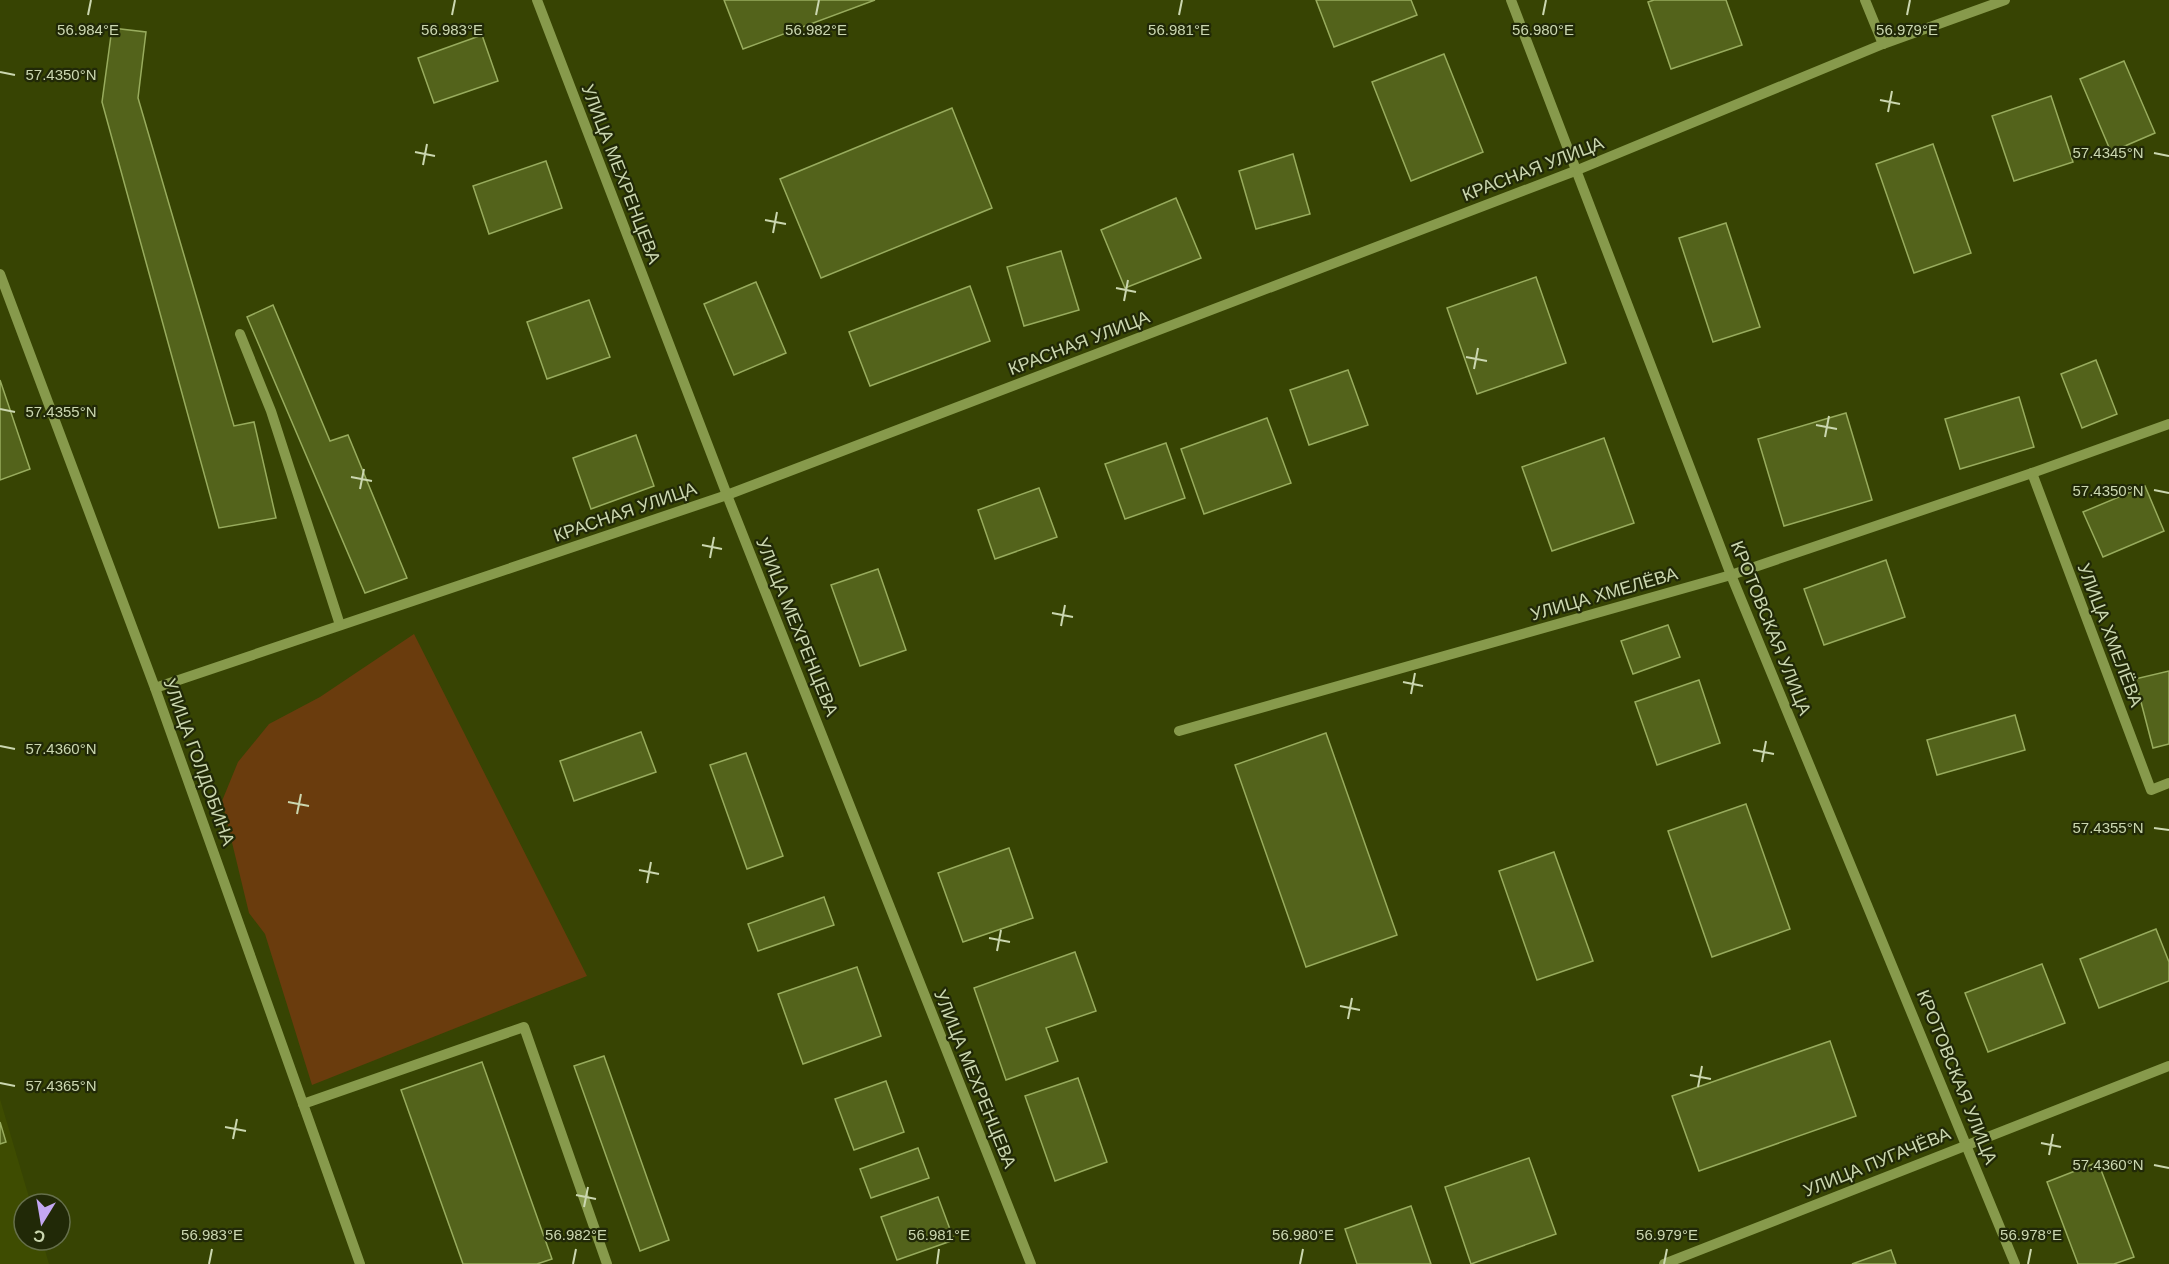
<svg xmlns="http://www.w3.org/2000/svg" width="2169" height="1264" viewBox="0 0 2169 1264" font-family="Arial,sans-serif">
	<rect width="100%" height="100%" fill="#374403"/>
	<polygon fill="#3e4c01" points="0,1099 31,1204 24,1204 24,1240 42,1240 49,1264 0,1264"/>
	<polygon fill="#6a3c0d" points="414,634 587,976 312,1085 265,934 249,913 222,801 238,762 269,724 320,697"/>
	<g fill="#53631b" stroke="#98ac5e" stroke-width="1.5">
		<polygon points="724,0 875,0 743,49"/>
		<polygon points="1316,0 1411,0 1417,15 1334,47"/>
		<polygon points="1654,0 1726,0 1742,45 1671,69 1648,2"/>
		<polygon points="112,28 146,32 138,98 234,426 254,422 276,518 219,528 102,102"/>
		<polygon points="482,35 498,81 434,103 418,58"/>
		<polygon points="1444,54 1483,152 1411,181 1372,82"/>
		<polygon points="2124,61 2155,133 2111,152 2080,79"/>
		<polygon points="2051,96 2073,162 2014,181 1992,116"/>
		<polygon points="952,108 992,208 821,278 780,179"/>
		<polygon points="1933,144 1971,253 1914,273 1876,164"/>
		<polygon points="1293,154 1310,214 1256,229 1239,171"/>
		<polygon points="546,161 562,208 489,234 473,186"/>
		<polygon points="1176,198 1201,258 1125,288 1101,230"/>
		<polygon points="1726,223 1760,327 1713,342 1679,238"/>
		<polygon points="1061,251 1079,310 1024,326 1007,267"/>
		<polygon points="1536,277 1566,363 1477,394 1447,308"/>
		<polygon points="756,282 786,353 734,375 704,304"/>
		<polygon points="970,286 990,341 870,386 849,332"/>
		<polygon points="589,300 610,357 547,379 527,322"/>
		<polygon points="273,305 330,441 348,435 407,578 365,593 247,317"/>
		<polygon points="2096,360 2117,414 2082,428 2061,374"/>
		<polygon points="1348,370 1368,425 1309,445 1290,390"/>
		<polygon points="0,380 30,469 0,480"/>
		<polygon points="2019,397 2034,447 1960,469 1945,419"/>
		<polygon points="1846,413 1872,500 1784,526 1758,439"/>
		<polygon points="1267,418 1291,483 1204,514 1181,449"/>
		<polygon points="636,435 654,486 591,509 573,458"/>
		<polygon points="1604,438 1634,523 1552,551 1522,467"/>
		<polygon points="1166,443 1185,498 1125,519 1105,464"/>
		<polygon points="2145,486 2164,531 2103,557 2083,512"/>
		<polygon points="1039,488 1057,537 995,559 978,510"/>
		<polygon points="1886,560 1905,617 1824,645 1804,589"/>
		<polygon points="878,569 906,650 860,666 831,585"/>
		<polygon points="1668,625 1680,657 1633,674 1621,641"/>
		<polygon points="2169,671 2169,744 2153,748 2135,679"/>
		<polygon points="1699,680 1720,743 1657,765 1635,702"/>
		<polygon points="2015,715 2025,750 1937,775 1927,740"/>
		<polygon points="641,732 656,772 574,801 560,761"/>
		<polygon points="1326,733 1397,935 1306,967 1235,765"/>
		<polygon points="746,753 783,856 747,869 710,765"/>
		<polygon points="1746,804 1790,929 1712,957 1668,831"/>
		<polygon points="1009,848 1033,918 963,942 938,873"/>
		<polygon points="1554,852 1593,961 1537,980 1499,871"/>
		<polygon points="824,897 834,925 758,951 748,924"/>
		<polygon points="2156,929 2169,962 2169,981 2099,1008 2080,959"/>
		<polygon points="1075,952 1096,1011 1046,1028 1058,1061 1006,1080 974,988"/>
		<polygon points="2042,964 2065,1023 1988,1052 1965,993"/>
		<polygon points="857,967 881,1036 803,1064 778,994"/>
		<polygon points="1830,1041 1856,1116 1699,1171 1672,1096"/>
		<polygon points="604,1056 669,1240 640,1251 574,1066"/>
		<polygon points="482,1062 552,1259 537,1264 463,1264 401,1090"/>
		<polygon points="1078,1078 1107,1162 1055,1181 1025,1096"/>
		<polygon points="886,1081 904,1132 854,1150 835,1099"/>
		<polygon points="0,1122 6,1142 0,1144"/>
		<polygon points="918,1148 929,1178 871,1198 860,1169"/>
		<polygon points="1529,1158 1556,1234 1471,1264 1445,1187"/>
		<polygon points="2098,1162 2134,1257 2114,1264 2078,1264 2047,1182"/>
		<polygon points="938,1197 954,1240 897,1260 881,1217"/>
		<polygon points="1411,1206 1431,1264 1357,1264 1345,1229"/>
		<polygon points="1891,1250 1896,1264 1852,1264"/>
	</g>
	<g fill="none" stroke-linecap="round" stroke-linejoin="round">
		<g stroke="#879a4c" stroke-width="10">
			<polyline points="537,0 727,495 1031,1264"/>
			<polyline points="1511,0 1731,575 2015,1264"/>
			<polyline points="1865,0 1883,44"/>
			<polyline points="0,274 155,688 360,1264"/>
			<polyline points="240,334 271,411 340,625"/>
			<polyline points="2032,473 2151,790 2169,783"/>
			<polyline points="155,688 727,495 1575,171 1883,44 2005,0"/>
			<polyline points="1179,731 1731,575 2032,473 2169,424"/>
			<polyline points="303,1104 524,1027 607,1264"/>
			<polyline points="1664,1264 2169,1066"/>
		</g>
	</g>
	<path fill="none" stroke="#cbd7b0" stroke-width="2" d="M88,15l3,-15M452,15l3,-15M816,15l3,-15M1179,15l3,-15M1543,15l3,-15M1907,15l3,-15M0,72l15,3M1880,100l20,4M1888,112l4,-21M415,152l20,4M2154,153l15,3M423,165l4,-21M765,220l21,4M773,233l4,-21M1116,288l20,4M1124,301l4,-21M1466,357l21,4M1474,369l4,-21M0,409l15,3M1816,425l21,4M1825,437l4,-21M351,477l21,4M360,489l4,-20M2154,490l15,3M702,545l20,4M710,558l4,-21M1052,613l21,4M1061,626l4,-21M1403,682l20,4M1411,694l4,-21M0,746l15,3M1753,750l21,4M1762,762l4,-21M288,802l21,4M297,814l4,-20M2154,828l15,2M639,870l20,4M647,883l4,-21M989,938l21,4M997,951l4,-21M1340,1006l20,4M1348,1019l4,-21M1690,1075l21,4M0,1083l15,3M1698,1087l4,-21M225,1127l21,4M233,1139l4,-20M2041,1143l20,4M2049,1155l4,-21M2154,1165l15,3M576,1195l20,4M584,1207l4,-20M209,1264l3,-15M573,1264l3,-15M937,1264l2,-15M1300,1264l3,-15M1664,1264l3,-15M2028,1264l3,-15"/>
	<g text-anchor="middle" stroke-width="4.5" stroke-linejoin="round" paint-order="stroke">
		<g font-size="18" fill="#cbd7b0" stroke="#212907">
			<text transform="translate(1533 169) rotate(-21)" y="6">КРАСНАЯ УЛИЦА</text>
			<text transform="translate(621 174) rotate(69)" y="6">УЛИЦА МЕХРЕНЦЕВА</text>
			<text transform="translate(1079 343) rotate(-21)" y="6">КРАСНАЯ УЛИЦА</text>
			<text transform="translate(625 512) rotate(-19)" y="6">КРАСНАЯ УЛИЦА</text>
			<text transform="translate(1604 594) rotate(-16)" y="6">УЛИЦА ХМЕЛЁВА</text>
			<text transform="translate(797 627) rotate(68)" y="6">УЛИЦА МЕХРЕНЦЕВА</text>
			<text transform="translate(1771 628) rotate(68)" y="6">КРОТОВСКАЯ УЛИЦА</text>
			<text transform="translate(2110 635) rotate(69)" y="6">УЛИЦА ХМЕЛЁВА</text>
			<text transform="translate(199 762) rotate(70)" y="6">УЛИЦА ГОЛДОБИНА</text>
			<text transform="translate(1957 1077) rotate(68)" y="6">КРОТОВСКАЯ УЛИЦА</text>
			<text transform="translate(975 1079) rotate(68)" y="6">УЛИЦА МЕХРЕНЦЕВА</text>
			<text transform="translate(1877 1162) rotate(-22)" y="6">УЛИЦА ПУГАЧЁВА</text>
		</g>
	</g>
	<g font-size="15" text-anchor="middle" fill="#cbd7b0" stroke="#212907" stroke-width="4.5" stroke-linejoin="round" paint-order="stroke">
		<text x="1543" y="35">56.980°E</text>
		<text x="88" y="35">56.984°E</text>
		<text x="452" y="35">56.983°E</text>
		<text x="816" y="35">56.982°E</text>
		<text x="1179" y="35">56.981°E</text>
		<text x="1907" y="35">56.979°E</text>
		<text x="61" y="80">57.4350°N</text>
		<text x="2108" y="158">57.4345°N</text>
		<text x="61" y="417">57.4355°N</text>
		<text x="2108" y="496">57.4350°N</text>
		<text x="61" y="754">57.4360°N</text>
		<text x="2108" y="833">57.4355°N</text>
		<text x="61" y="1091">57.4365°N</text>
		<text x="2108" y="1170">57.4360°N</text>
		<text x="212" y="1240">56.983°E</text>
		<text x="576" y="1240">56.982°E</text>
		<text x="939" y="1240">56.981°E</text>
		<text x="1303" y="1240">56.980°E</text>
		<text x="1667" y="1240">56.979°E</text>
		<text x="2031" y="1240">56.978°E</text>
	</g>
	<g transform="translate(42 1222) rotate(191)"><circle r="28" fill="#212907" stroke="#656f4b" stroke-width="1.5"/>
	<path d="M0-4.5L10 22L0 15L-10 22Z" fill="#c3a7f2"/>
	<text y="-9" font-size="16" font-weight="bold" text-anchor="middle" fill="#cbd7b0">С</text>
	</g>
</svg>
